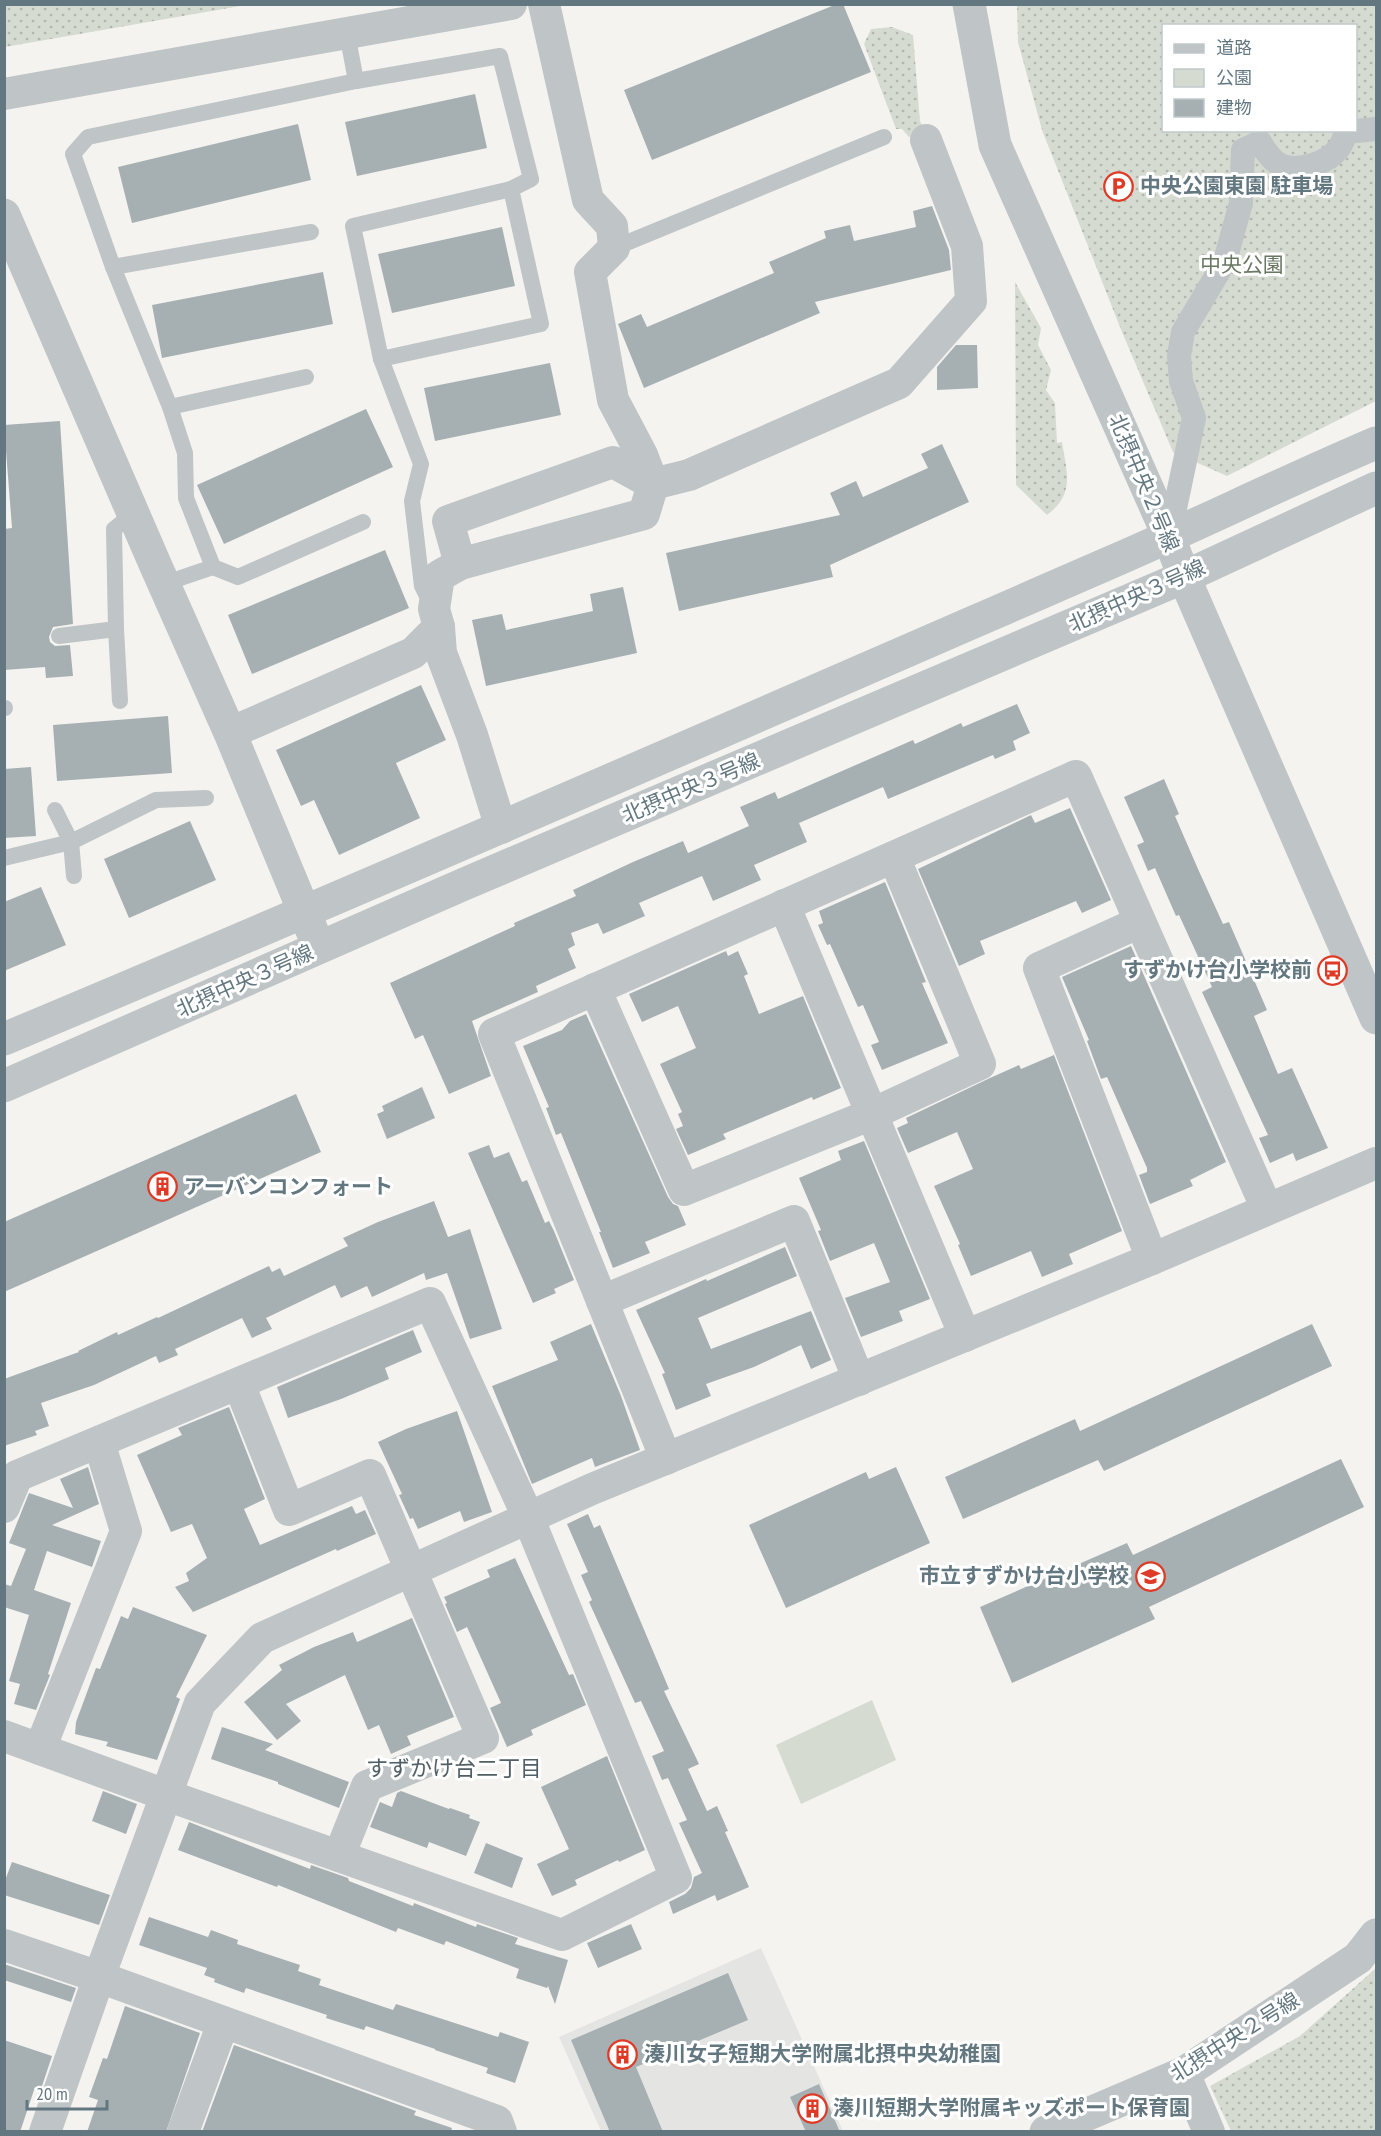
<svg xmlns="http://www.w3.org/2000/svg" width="1381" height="2136" viewBox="0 0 1381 2136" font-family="'PT Sans Narrow','Noto Sans JP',sans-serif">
	<defs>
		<pattern id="green-dots" width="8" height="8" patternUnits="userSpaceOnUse" patternTransform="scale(1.5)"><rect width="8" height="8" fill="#d6dbd1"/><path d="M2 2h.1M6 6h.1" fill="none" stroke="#b1b6af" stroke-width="1.8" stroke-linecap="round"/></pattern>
	</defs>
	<rect width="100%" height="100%" fill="#f4f3f0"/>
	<polygon fill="#e4e5e3" points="761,1948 843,2131 601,2131 559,2037"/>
	<g fill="url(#green-dots)" fill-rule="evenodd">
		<polygon points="5,4 246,4 246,5 5,47"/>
		<path d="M1017,5h359v396l-149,75 -54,-24 -51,-120 -80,-202 -24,-88zM1164,26h192v104h-192z"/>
		<polygon points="892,27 913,35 920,121 926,133 909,137 902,129 896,129 864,44 871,29"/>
		<path d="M1015,282l26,46 -3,17 13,25 -5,20 9,13 2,40 5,-1c5,31 13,52 -15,73l-31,-30z"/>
		<polygon points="1376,1968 1376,2131 1231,2131 1210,2086 1300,2036"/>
	</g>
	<polygon fill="#d6dbd1" points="872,1700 896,1760 801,1804 776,1745"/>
	<g fill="#a6b0b3">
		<polygon points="837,4 843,4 871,72 652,160 624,90"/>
		<polygon points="475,94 487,148 357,176 345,122"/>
		<polygon points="298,124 311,180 132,223 118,167"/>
		<polygon points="932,206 949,250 951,270 815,302 820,313 644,388 618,324 641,314 647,327 774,273 769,262 826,238 824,231 850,225 854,241 916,227 913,211"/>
		<polygon points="502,227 515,286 392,313 378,254"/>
		<polygon points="323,272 333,324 162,358 152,305"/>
		<polygon points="956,345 977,345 978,388 937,390 937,367"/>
		<polygon points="550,363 561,415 435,441 424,388"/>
		<polygon points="366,409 393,467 224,544 197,485"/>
		<polygon points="60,421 73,624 53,627 49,637 50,642 55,646 70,645 73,676 46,678 45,667 4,670 4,529 12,528 4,425"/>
		<polygon points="942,444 969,502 830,565 833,577 679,611 666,553 840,515 830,493 856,481 863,497 928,468 921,454"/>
		<polygon points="385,550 409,608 252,674 228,615"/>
		<polygon points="623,587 637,653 486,686 472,620 502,614 506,630 593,611 590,594"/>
		<polygon points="421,685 446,740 396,763 420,818 339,855 314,800 301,806 276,750"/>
		<polygon points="1017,704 1030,733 1013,741 1016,750 995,759 993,755 888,799 883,787 799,823 807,842 754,865 761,880 713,901 702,876 639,903 645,916 603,934 598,923 571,933 575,945 568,949 576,968 536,986 538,992 472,1021 491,1076 449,1094 423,1035 415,1039 390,983 515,926 514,923 576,896 573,890 633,862 683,841 688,853 749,826 740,807 775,792 778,799 913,740 915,744 961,723 963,727"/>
		<polygon points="168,716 172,773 57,781 53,725"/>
		<polygon points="31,767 36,836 4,838 4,769"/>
		<polygon points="1164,779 1179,814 1175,816 1198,869 1223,924 1229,922 1267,1010 1254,1016 1278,1074 1292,1068 1328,1148 1296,1161 1293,1153 1270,1163 1259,1138 1268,1135 1202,992 1212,987 1179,915 1176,916 1155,868 1148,871 1137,845 1144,842 1124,797"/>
		<polygon points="1070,808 1111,900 1082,913 1076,901 980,941 985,954 959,966 918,869 1031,815 1035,823"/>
		<polygon points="190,821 216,880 129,918 104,859"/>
		<polygon points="885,882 926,982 922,983 948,1043 882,1070 871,1045 879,1042 863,1005 858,1007 830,944 827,945 818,925 823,923 819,911"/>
		<polygon points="41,887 66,945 4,971 4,902"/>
		<polygon points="1131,946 1226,1162 1190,1180 1193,1186 1150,1204 1139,1175 1147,1172 1147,1168 1107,1077 1101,1079 1087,1041 1089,1040 1062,977"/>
		<polygon points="726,951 728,956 738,951 748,974 744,976 759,1014 803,996 841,1088 813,1100 812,1097 723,1134 726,1139 688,1155 676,1129 683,1126 678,1114 682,1112 660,1064 696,1048 678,1006 642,1022 629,994"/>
		<polygon points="586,1014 668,1197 673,1204 678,1206 686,1225 645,1242 650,1253 613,1268 599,1232 601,1232 561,1133 556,1135 546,1108 549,1107 523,1046 562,1030 570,1021"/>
		<polygon points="1054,1055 1122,1231 1069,1254 1073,1264 1042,1277 1031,1251 971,1276 958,1245 960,1244 934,1186 973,1169 957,1132 908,1153 897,1128 908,1123 906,1118 990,1078 1019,1065 1021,1069"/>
		<polygon points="422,1087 435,1118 387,1139 377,1114 384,1111 382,1106"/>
		<polygon points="296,1094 321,1152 4,1292 4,1222"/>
		<polygon points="864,1141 930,1299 899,1311 903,1321 861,1337 845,1298 890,1282 874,1243 830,1261 818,1231 821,1230 799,1178 841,1160 838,1151"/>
		<polygon points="489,1145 494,1158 509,1152 522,1182 527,1180 545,1223 549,1221 554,1231 574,1280 554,1289 556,1293 533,1303 468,1153"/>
		<polygon points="434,1201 448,1237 470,1229 502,1329 470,1339 447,1273 426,1280 424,1273 372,1297 367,1286 341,1298 335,1285 266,1318 272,1329 252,1338 242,1318 175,1349 178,1355 159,1363 156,1356 94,1385 41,1403 49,1426 35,1431 37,1435 4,1446 4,1379 79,1352 78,1351 117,1332 118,1335 157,1317 158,1318 269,1266 272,1272 280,1268 284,1276 348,1246 343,1238 378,1222"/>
		<polygon points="785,1247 797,1276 698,1318 711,1349 811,1311 831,1360 811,1369 801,1345 754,1367 706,1384 711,1396 676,1410 662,1374 665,1373 636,1310 706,1279 707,1281"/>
		<polygon points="591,1324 621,1396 640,1450 595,1467 592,1458 532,1484 492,1386 558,1360 550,1342"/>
		<polygon points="1312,1324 1332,1366 1104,1471 1098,1460 963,1519 945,1477 1075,1419 1080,1431"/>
		<polygon points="413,1330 422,1352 385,1368 389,1379 341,1399 288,1418 277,1387"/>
		<polygon points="229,1407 265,1499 244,1509 260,1545 352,1506 356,1514 365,1510 376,1534 337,1551 336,1549 193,1612 175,1587 189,1581 186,1573 207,1558 192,1524 171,1532 137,1455 182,1435 178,1428"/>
		<polygon points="457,1411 492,1512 464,1522 460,1511 418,1529 413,1518 410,1519 399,1495 402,1494 378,1442 406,1429"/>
		<polygon points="1341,1459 1364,1507 1149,1607 1155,1619 1012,1683 980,1607 1127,1543 1133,1555"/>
		<polygon points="88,1467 99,1504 52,1525 101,1541 92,1567 47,1551 34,1590 71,1603 48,1674 50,1675 36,1710 14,1704 20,1684 9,1681 29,1615 4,1607 4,1584 11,1586 26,1549 9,1543 29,1493 73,1508 60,1479"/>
		<polygon points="896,1467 930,1543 786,1608 749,1525 866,1472 869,1479"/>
		<polygon points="588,1514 594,1528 600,1525 669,1689 664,1691 699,1764 688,1769 707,1811 717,1806 728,1831 725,1832 749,1887 717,1901 715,1895 673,1914 669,1902 685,1894 691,1888 694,1877 702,1873 679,1823 687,1820 668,1778 662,1780 652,1756 664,1751 641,1701 635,1703 589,1602 592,1600 581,1575 588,1572 567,1524"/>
		<polygon points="515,1558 569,1675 573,1674 586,1705 531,1730 533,1735 507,1747 490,1708 501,1703 467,1627 457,1632 445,1604 447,1603 444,1597 490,1577 487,1570"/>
		<polygon points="133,1607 207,1635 176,1697 180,1699 157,1760 106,1746 108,1742 75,1734 76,1722 96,1668 100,1669 121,1616 128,1619"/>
		<polygon points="412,1618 454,1717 407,1736 411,1745 391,1754 379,1725 368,1730 345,1675 286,1704 301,1721 277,1740 244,1702 282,1670 279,1665 314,1647 353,1632 357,1642"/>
		<polygon points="222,1727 273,1744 265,1750 349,1782 339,1808 278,1784 278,1782 211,1759"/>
		<polygon points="607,1756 645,1850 619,1862 618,1860 575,1880 577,1885 552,1896 537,1864 569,1849 541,1787"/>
		<polygon points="103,1791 137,1804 126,1834 92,1821"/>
		<polygon points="401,1791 449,1809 450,1808 470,1815 469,1818 480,1822 466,1856 429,1842 427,1848 370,1827 380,1802 392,1807 397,1793"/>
		<polygon points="189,1822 310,1869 311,1865 348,1878 349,1881 413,1906 414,1903 476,1927 477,1924 518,1938 515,1944 568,1960 555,2004 548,1986 547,1988 516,1978 519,1969 446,1941 444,1945 398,1928 396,1932 278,1885 277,1887 178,1850"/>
		<polygon points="486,1843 523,1858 512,1888 474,1873"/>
		<polygon points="12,1862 110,1895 99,1925 4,1895 4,1883"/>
		<polygon points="149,1917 208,1937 211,1930 238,1940 237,1944 300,1965 298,1971 321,1979 319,1985 393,2010 396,2004 498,2037 500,2032 529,2042 515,2083 486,2073 488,2068 435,2050 435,2049 366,2026 364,2030 326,2018 327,2015 246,1988 244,1993 214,1982 215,1979 204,1975 207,1968 139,1945"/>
		<polygon points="631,1924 642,1949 598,1968 587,1943"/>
		<polygon points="4,1964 76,1988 71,2002 4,1980"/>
		<polygon points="728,1973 748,2020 636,2067 663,2132 610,2132 571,2040"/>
		<polygon points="125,2006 200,2033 166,2132 87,2132 98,2100 89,2097 103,2058 107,2059"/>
		<polygon points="4,2040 52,2056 41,2089 35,2087 20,2132 4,2132"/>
		<polygon points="234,2045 416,2111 414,2115 452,2128 451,2132 202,2132"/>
		<polygon points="819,2084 840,2132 806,2132 790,2097"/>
	</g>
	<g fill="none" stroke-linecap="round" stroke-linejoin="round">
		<g stroke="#bfc4c6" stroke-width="16">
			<polyline points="347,33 356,81 500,56 531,179 511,189 541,324 381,359 421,464 412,501 422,586 431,604"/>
			<polyline points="614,248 884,137"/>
			<polyline points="113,267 311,232"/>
			<polyline points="381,359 353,226 511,189"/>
			<polyline points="170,407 306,377"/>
			<polyline points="213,567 238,577 363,522"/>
			<polyline points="163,584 213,567 186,498 185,453 170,407 113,267 73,154 88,137 356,81"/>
			<polyline points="116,629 120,701"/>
			<polyline points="59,636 116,629 114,529 133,514"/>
			<polyline points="4,708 5,708"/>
			<polyline points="55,810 71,842 74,876"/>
			<polyline points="4,858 71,842 156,800 206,798"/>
		</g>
		<path stroke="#bfc4c6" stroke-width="24" d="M1169,537l25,-119 -13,-37 -2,-25 4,-24 42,-71 16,-58 2,-53 17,-8c5,9 12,20 23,24 16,6 45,-3 55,-17 4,-4 6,-11 8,-17l30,-3"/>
		<g stroke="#bfc4c6" stroke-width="32">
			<polyline points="4,94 511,4"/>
			<polyline points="460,564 644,514 653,484 642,455 613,400 590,272 614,248 612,226 588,200 544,4"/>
			<polyline points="439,627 441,653 472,735 501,828"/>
			<polyline points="230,733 413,653 439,627 434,609 439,576 460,564 448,521 613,462 653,484 689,475 899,383 971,301 967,246 926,140"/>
			<polyline points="784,905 965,1336"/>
			<polyline points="1140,922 1039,968 1152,1259"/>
			<polyline points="595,989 684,1190 872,1114 980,1064 894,857"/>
			<polyline points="602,1301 794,1221 859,1380"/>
			<polyline points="239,1384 289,1510 370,1475 483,1738 367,1786 339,1856"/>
			<polyline points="666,1459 494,1034 1076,776 1267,1209"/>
			<polyline points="4,1507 17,1476 430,1303 528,1517 676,1878 562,1935 166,1795 4,1736"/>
			<polyline points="40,1749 126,1531 99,1442"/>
			<polyline points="4,1945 99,1977 497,2121 501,2132"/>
			<polyline points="1184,2073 1209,2132"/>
			<polyline points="45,2132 99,1977 200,1703 262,1638 592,1489 1152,1259 1376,1163"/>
			<polyline points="183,2132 223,2023"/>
		</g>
		<g stroke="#bfc4c6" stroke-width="33">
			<polyline points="969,4 995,145 1169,537 1184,577 1376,1018"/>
			<polyline points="4,215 155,564 230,733 313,933"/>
			<path d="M4,1039c372,-156 742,-318 1112,-479 87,-38 173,-80 260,-117"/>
			<polyline points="4,1086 462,885 1184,577 1376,488"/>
			<polyline points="1046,2132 1184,2073 1358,1958 1376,1935"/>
		</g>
	</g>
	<defs>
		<symbol id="parking-ring" viewBox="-11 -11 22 22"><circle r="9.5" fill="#fff" stroke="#de3a25" stroke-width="1.5"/><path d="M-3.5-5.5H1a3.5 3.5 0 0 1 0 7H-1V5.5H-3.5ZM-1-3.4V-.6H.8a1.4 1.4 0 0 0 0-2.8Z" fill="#de3a25"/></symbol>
		<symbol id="bus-ring" viewBox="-11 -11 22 22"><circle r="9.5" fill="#fff" stroke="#de3a25" stroke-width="1.5"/><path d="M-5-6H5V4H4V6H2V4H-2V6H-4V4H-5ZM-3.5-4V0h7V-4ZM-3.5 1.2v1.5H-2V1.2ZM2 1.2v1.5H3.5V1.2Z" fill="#de3a25"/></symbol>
		<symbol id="building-ring" viewBox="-11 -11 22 22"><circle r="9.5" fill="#fff" stroke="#de3a25" stroke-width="1.5"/><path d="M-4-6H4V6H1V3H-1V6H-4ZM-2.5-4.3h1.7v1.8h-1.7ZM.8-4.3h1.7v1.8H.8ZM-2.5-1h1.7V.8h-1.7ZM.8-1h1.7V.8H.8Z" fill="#de3a25"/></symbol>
		<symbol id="school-ring" viewBox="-11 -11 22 22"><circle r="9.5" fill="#fff" stroke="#de3a25" stroke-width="1.5"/><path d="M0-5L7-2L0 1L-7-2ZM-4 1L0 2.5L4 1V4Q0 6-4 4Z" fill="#de3a25"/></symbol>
	</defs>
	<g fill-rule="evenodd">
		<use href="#parking-ring" x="1102" y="170" width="33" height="33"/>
		<use href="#bus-ring" x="1316" y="954" width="33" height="33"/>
		<use href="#building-ring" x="146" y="1170" width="33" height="33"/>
		<use href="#school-ring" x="1134" y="1560" width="33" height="33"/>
		<use href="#building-ring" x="606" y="2038" width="33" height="33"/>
		<use href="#building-ring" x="796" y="2092" width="33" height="33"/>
	</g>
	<g text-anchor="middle" stroke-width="6" stroke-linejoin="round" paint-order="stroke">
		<g font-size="21" font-weight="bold" fill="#637780" stroke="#fff" text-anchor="start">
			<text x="1140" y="193">中央公園東園 駐車場</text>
			<text x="1312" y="977" text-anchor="end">すずかけ台小学校前</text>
			<text x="184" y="1194">アーバンコンフォート</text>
			<text x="1129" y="1583" text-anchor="end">市立すずかけ台小学校</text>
			<text x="644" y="2061">湊川女子短期大学附属北摂中央幼稚園</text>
			<text x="833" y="2115">湊川短期大学附属キッズポート保育園</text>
		</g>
		<g font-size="21" fill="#697862" stroke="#fff">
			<text x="1242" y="272">中央公園</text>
		</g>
		<g font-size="21" fill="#637780" stroke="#fff">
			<text transform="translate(1144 483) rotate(67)" y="7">北摂中央２号線</text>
			<text transform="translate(1137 596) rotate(-24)" y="7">北摂中央３号線</text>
			<text transform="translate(691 788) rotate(-23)" y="7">北摂中央３号線</text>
			<text transform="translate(245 981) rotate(-24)" y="7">北摂中央３号線</text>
			<text transform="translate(1235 2037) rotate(-32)" y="7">北摂中央２号線</text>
		</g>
		<g font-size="22" fill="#515f66" stroke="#fff">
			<text x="454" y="1776">すずかけ台二丁目</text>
		</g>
	</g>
	<rect width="1381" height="2136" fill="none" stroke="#637780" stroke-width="12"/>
	<rect x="1162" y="24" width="195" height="108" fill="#ffffff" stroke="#c1c9cc" stroke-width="1.5"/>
	<rect x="1174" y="44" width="30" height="9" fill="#bfc4c6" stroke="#c1c9cc" stroke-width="1.5"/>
	<text x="1216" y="54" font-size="18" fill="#637780">道路</text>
	<rect x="1174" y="69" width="30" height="18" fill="#d6dbd1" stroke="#c1c9cc" stroke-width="1.5"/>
	<text x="1216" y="84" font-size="18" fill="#637780">公園</text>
	<rect x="1174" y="99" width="30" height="18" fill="#a6b0b3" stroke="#c1c9cc" stroke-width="1.5"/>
	<text x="1216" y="114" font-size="18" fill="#637780">建物</text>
	<path d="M27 2100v9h80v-9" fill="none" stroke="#637780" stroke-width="3"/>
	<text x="36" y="2100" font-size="18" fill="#637780" stroke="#ffffff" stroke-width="4.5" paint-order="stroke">20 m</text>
</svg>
